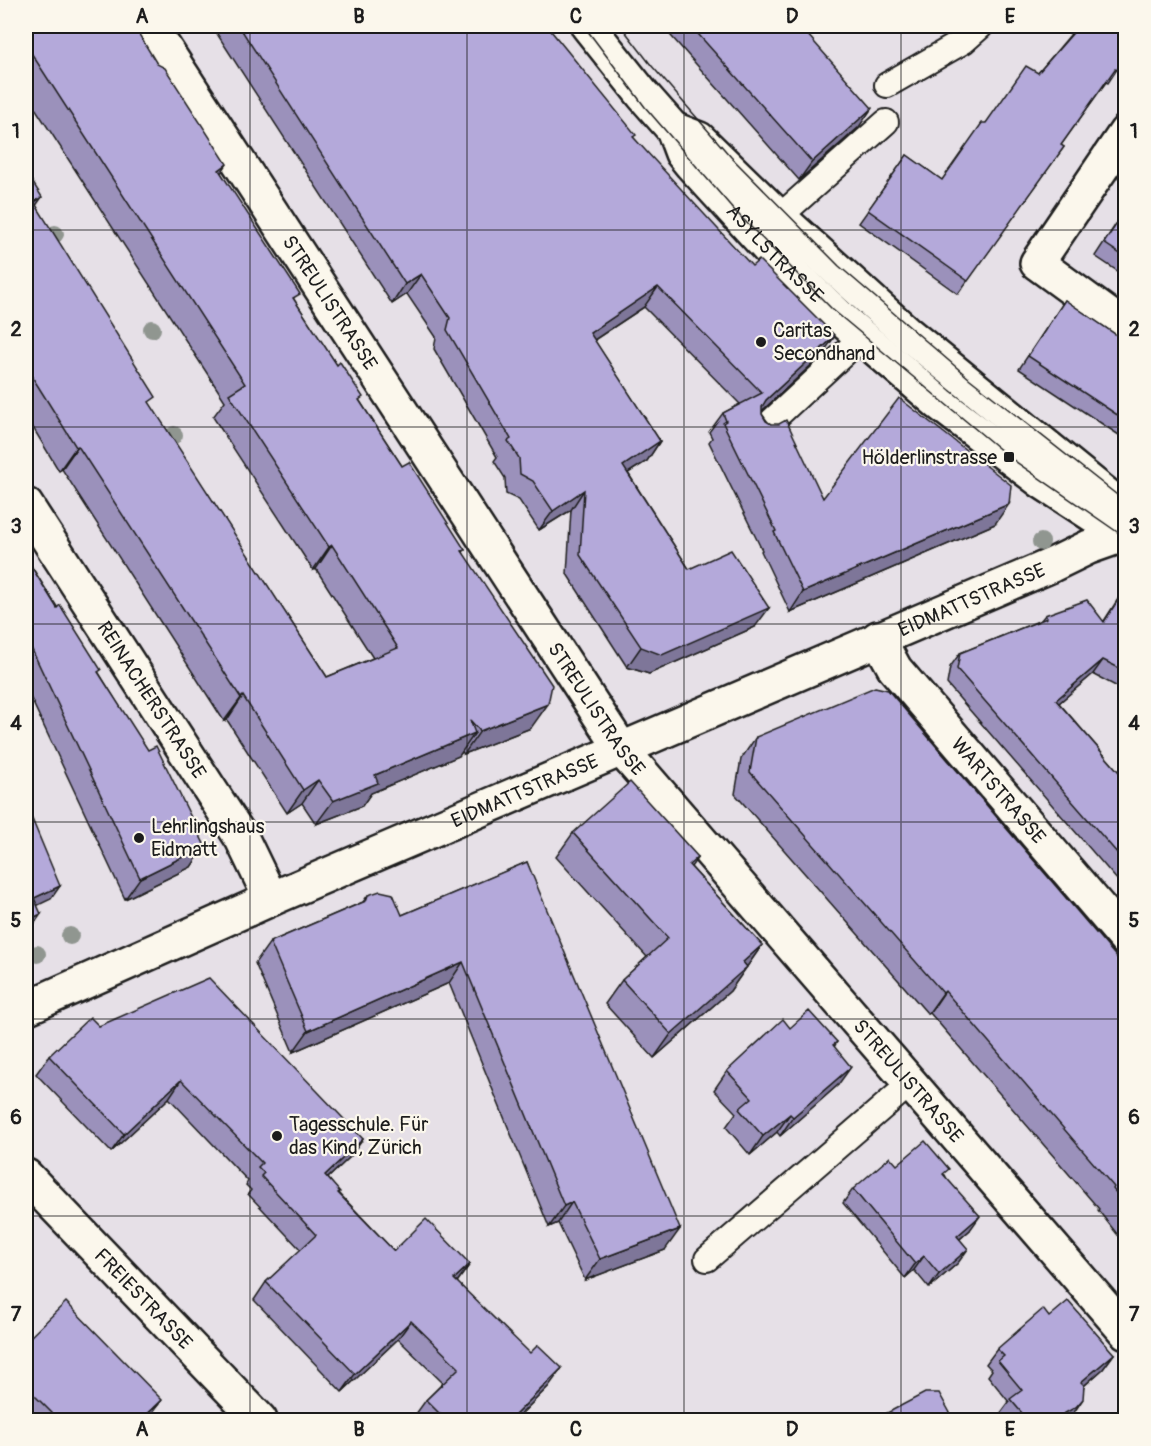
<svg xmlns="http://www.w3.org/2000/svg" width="1151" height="1446" viewBox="0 0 1151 1446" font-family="Pangolin,sans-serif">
	<rect width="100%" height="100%" fill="#e6e0e7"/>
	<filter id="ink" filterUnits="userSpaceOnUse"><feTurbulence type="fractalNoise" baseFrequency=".0167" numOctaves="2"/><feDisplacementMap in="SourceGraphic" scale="12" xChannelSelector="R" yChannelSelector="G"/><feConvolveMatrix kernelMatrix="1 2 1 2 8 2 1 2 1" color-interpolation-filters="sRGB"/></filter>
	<g filter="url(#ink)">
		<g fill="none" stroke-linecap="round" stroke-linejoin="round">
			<defs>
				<g id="service">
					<polyline points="887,85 964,41 981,26"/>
					<polyline points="779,217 886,122"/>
					<polyline points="762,430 862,337"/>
					<polyline points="707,1259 911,1083"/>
				</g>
				<g id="minor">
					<path id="s1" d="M150,26l472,724 504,582"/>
					<polyline points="1126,132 1037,263 1126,328"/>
					<path id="s2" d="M26,505l216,334 29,60"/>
					<path id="s3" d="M878,638l17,31 231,270"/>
					<path id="s4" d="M26,1008l245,-109 781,-334 37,-18 37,-13"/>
					<path id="s5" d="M26,1176l234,244"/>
				</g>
				<g id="secondary">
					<path id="s6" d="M588,26l55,69 30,34 9,24 9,11 88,96 67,63 94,81 101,77 52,34 33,14"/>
					<polyline points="673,129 699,139 779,217 907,333 1110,498 1126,521"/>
				</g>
			</defs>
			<use href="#service" stroke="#1c1c1c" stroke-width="28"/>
			<use href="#minor" stroke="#1c1c1c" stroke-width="38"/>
			<use href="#secondary" stroke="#1c1c1c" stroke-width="38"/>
			<use href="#service" stroke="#fbf7ec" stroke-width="24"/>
			<use href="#minor" stroke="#fbf7ec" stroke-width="33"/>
			<use href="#secondary" stroke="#fbf7ec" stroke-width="33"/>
			<g stroke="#1c1c1c" stroke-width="1.5">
				<polyline points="584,26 645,107 735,211 833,310 1009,457 1126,538"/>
				<polyline points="621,26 651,65 731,157 839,266 970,379 1126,502"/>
			</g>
		</g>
		<g fill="#909690">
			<circle cx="55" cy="234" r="9"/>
			<circle cx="152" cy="329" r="9"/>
			<circle cx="174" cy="435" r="9"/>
			<circle cx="1041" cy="542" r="9"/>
			<circle cx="70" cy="936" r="9"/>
			<circle cx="37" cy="954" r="9"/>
		</g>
		<g fill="#9b91bb" stroke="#1c1c1c" stroke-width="1.5">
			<polygon points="26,26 221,173 295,301 402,466 465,550 463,552 531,728 464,754 462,752 459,756 371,793 362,806 316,824 302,803 287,813 227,720 224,721 62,469 59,471 26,416 26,172 36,205 150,405 327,677 373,658 316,569 313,570 213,417 225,401 26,94"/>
			<polygon points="212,26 547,26 634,138 821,356 762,411 762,414 823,498 995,524 790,612 761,551 762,550 709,442 712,438 709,432 723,413 740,404 644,307 594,340 660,441 647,461 628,473 689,569 755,627 649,674 627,667 567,574 571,510 539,530 519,500 506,494 505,478 494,461 497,457 434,349 436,337 407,294 392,304"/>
			<polygon points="666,26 815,26 805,31 859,127 799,180 664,28"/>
			<polygon points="1061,26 1125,26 1125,57 1108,83 1106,82 1061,145 1064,147 958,294 859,223 907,155 942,180 986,123 1038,73 1071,34 1060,27"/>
			<polygon points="1125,210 1125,276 1095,256"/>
			<polygon points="1065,300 1125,341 1125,439 1019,369"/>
			<polygon points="26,558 99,673 205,846 191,867 125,899 26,688"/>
			<polygon points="1125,588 1125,691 1093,674 1059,703 1125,779 1125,889 947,684 950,667 960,653 1041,620 1045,615 1104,621"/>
			<polygon points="756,737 1125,967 1125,1244 1098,1210 1099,1209 930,1013 928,1014 735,794 741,759"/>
			<polygon points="573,833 698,857 691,867 762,945 730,991 654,1058 605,1004 622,980 647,957 556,857"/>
			<polygon points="527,862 665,1250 585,1280 558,1223 549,1227 449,983 293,1052 255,963 270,942 363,902 368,895 402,915"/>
			<polygon points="99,1026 363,1139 350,1157 328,1178 339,1193 394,1251 470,1264 457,1282 549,1386 515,1420 416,1420 413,1418 426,1400 443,1383 398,1339 342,1392 254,1300 266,1282 301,1250 248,1194 251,1190 246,1185 248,1181 169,1098 111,1152 36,1074 49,1056"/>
			<polygon points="790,1028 837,1042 834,1047 838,1085 780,1136 777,1132 750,1155 726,1127 736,1113 714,1090 727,1071"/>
			<polygon points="897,1165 945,1175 970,1230 960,1239 958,1263 929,1288 914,1270 905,1278 843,1203 853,1189"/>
			<polygon points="26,1341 153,1412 145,1420 39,1420 26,1407"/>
			<polygon points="997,1349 1114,1354 1103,1369 1084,1386 1073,1414 1067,1420 1005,1420 1000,1414 1009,1402 988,1376 992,1370 986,1364"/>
		</g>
		<g fill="#7e7699" stroke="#1c1c1c" stroke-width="1.5">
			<polygon points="797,26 815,26 785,43"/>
			<polygon points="872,108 859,127 799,180 812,162"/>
			<polygon points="227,164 211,188 219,170"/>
			<polygon points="42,197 26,220 34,202"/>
			<polygon points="421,274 407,294 392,304 405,284"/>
			<polygon points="658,287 644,307 576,352 590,333"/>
			<polygon points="835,336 821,356 752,420 766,400"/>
			<polygon points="660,441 647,461 609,485 623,466"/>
			<polygon points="78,446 62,469 59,471 76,447"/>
			<polygon points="584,490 571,510 539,530 553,511"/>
			<polygon points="1009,504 995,524 790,612 803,592"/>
			<polygon points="332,545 316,569 313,570 329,547"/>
			<polygon points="769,608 755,627 649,674 627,667 641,647"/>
			<polygon points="1103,660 1093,674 1046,714 1056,700"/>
			<polygon points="243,696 227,720 224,721 241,698"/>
			<polygon points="548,704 531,728 464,754 480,731"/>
			<polygon points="475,733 459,756 371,793 362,806 316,824 333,801 375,775"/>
			<polygon points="318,780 302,803 287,813 303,790"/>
			<polygon points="205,846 191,867 125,899 140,878"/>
			<polygon points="60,886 51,899 26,911 34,898"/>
			<polygon points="41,914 32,927 26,930 26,921"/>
			<polygon points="762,945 730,991 654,1058 671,1034 743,962"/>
			<polygon points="463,962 449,983 293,1052 308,1031"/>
			<polygon points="945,991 930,1013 928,1014 943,993"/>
			<polygon points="851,1067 838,1085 780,1136 793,1117"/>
			<polygon points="181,1080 169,1098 111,1152 124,1134"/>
			<polygon points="790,1114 777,1132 750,1155 763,1136"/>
			<polygon points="363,1139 350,1157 312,1193 325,1175"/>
			<polygon points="572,1202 558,1223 549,1227 564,1206"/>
			<polygon points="980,1216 970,1230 947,1250 957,1236"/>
			<polygon points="680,1229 665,1250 585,1280 600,1259"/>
			<polygon points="968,1249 958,1263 929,1288 939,1274"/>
			<polygon points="924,1256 914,1270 905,1278 915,1264"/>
			<polygon points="470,1264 457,1282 454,1279"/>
			<polygon points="411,1321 398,1339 342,1392 355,1374"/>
			<polygon points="1114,1354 1103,1369 1071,1397 1081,1382"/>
			<polygon points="562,1368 549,1386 515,1420 510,1420"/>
			<polygon points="1083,1399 1073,1414 1067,1420 1048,1420 1054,1416"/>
			<polygon points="162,1400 153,1412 145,1420 141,1420"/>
		</g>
		<g fill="#b4a9da" stroke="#1c1c1c" stroke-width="1.5">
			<polygon points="26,26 134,26 157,64 165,68 227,164 219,170 300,294 293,298 337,365 340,362 351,379 363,397 359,400 402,466 409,462 465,550 462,551 552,685 548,704 480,731 470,720 475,733 375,775 378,783 333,801 318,780 303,790 243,696 241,698 78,446 76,447 26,367 26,172 42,197 34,202 156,397 149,402 327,677 398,648 332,545 329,547 229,394 245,384 26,45"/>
			<polygon points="239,26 547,26 636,135 633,137 752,266 759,260 835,336 766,400 762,407 762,414 766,421 771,424 779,424 786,420 823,498 899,398 1011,485 1009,504 803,592 774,532 776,531 723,423 726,421 723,413 762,393 658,287 590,333 660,441 623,466 689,569 731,550 769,608 662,655 641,647 580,555 584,490 553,511 533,481 520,474 519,458 508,441 511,439 447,330 450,318 421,274 405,284"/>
			<polygon points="691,26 800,26 872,108 812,162"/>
			<polygon points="1079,26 1125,26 1125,57 1117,70 1115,69 1061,145 1064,147 968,281 868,210 907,155 942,180 982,123 986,123 1026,66 1038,73"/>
			<polygon points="1125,211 1125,257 1104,243"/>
			<polygon points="1065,300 1125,341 1125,420 1028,356"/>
			<polygon points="26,558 57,608 60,605 101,670 98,672 148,750 156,746 205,846 140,878 26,637"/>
			<polygon points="1125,589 1125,642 1122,644 1125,648 1125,671 1103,660 1056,700 1125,779 1125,862 957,669 960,653 1047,618 1045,615 1087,600 1104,622"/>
			<polygon points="875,687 888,690 1125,967 1125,1204 1113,1189 1114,1187 945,991 943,993 750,772 756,737"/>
			<polygon points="630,782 698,857 689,865 762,945 743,962 747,967 671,1034 622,980 668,938 573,833"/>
			<polygon points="32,819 60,886 34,898 41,914 26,921 26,822"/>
			<polygon points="527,862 680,1229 600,1259 572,1202 564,1206 463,962 308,1031 270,942 366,901 368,895 380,891 393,894 402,915"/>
			<polygon points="209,978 363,1139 325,1175 340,1192 338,1193 394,1251 426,1219 470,1264 454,1279 530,1353 538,1345 562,1368 510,1420 446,1420 426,1400 459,1368 411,1321 355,1374 266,1282 316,1235 261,1176 264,1173 258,1167 262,1163 181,1080 124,1134 49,1056 90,1017 99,1026"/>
			<polygon points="809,1011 837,1042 833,1045 851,1067 793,1117 790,1114 763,1136 739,1109 752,1098 727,1071 783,1019 790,1028"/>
			<polygon points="925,1141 949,1169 943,1174 980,1216 957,1236 968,1249 939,1274 924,1256 915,1264 853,1189 890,1157 897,1165"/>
			<polygon points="26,1256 27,1257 26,1293"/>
			<polygon points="1068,1301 1114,1354 1081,1382 1084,1385 1083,1399 1076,1407 1060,1416 1054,1416 1048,1420 1028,1420 1010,1399 1022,1390 998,1361 1004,1356 997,1349 1043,1309 1049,1317"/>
			<polygon points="66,1302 162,1400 141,1420 59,1420 28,1389 27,1391 26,1390 26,1341"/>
			<polygon points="925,1393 939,1393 954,1420 874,1420"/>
		</g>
	</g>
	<path fill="none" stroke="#1c1c1c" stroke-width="1.5" stroke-opacity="0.55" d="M250,26v1394M467,26v1394M684,26v1394M901,26v1394M26,230h1100M26,427h1100M26,624h1100M26,822h1100M26,1019h1100M26,1216h1100"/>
	<g fill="#1c1c1c" stroke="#fbf7ec" stroke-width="2">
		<circle cx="761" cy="342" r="6"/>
		<rect x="1003" y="451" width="12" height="12" rx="3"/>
		<circle cx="139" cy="838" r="6"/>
		<circle cx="277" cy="1136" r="6"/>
	</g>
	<g text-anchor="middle" stroke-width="4.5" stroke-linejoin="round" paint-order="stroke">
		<g font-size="20" fill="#1c1c1c" stroke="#fbf7ec">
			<text dy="7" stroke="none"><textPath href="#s6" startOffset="296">ASYLSTRASSE</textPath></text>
			<text dy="7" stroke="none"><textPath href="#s1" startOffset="330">STREULISTRASSE</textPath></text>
			<text dy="7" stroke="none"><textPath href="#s4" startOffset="1030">EIDMATTSTRASSE</textPath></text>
			<text dy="7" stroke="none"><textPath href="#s2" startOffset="232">REINACHERSTRASSE</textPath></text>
			<text dy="7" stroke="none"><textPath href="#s1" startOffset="816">STREULISTRASSE</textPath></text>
			<text dy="7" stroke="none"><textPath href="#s4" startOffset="544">EIDMATTSTRASSE</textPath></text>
			<text dy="7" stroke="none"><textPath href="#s3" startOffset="195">WARTSTRASSE</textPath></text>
			<text dy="7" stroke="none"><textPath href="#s1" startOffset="1302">STREULISTRASSE</textPath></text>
			<text dy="7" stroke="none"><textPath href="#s5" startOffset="170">FREIESTRASSE</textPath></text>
		</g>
		<g font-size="20" fill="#1c1c1c" stroke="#fbf7ec" text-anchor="start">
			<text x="773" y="337">Caritas<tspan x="773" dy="23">Secondhand</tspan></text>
			<text x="997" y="464" text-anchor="end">Hölderlinstrasse</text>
			<text x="151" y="833">Lehrlingshaus<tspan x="151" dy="23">Eidmatt</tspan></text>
			<text x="289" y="1131">Tagesschule. Für<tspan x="289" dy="23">das Kind, Zürich</tspan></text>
		</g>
	</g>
	<rect width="1151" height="1446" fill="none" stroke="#fbf7ec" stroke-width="66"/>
	<rect x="33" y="33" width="1085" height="1380" fill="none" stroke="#1c1c1c" stroke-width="2"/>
	<g font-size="20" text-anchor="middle" font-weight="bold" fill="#1c1c1c">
		<text x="142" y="23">A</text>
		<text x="359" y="23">B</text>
		<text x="576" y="23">C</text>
		<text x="792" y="23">D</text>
		<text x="1010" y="23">E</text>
		<text x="16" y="138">1</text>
		<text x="1134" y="138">1</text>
		<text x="16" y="336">2</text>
		<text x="1134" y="336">2</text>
		<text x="16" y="533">3</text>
		<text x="1134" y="533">3</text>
		<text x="16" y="730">4</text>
		<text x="1134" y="730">4</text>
		<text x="16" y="927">5</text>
		<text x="1134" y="927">5</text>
		<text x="16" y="1124">6</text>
		<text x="1134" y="1124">6</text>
		<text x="16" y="1321">7</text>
		<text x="1134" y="1321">7</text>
		<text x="142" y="1436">A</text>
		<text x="359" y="1436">B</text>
		<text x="576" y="1436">C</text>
		<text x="792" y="1436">D</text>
		<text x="1010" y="1436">E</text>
	</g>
</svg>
